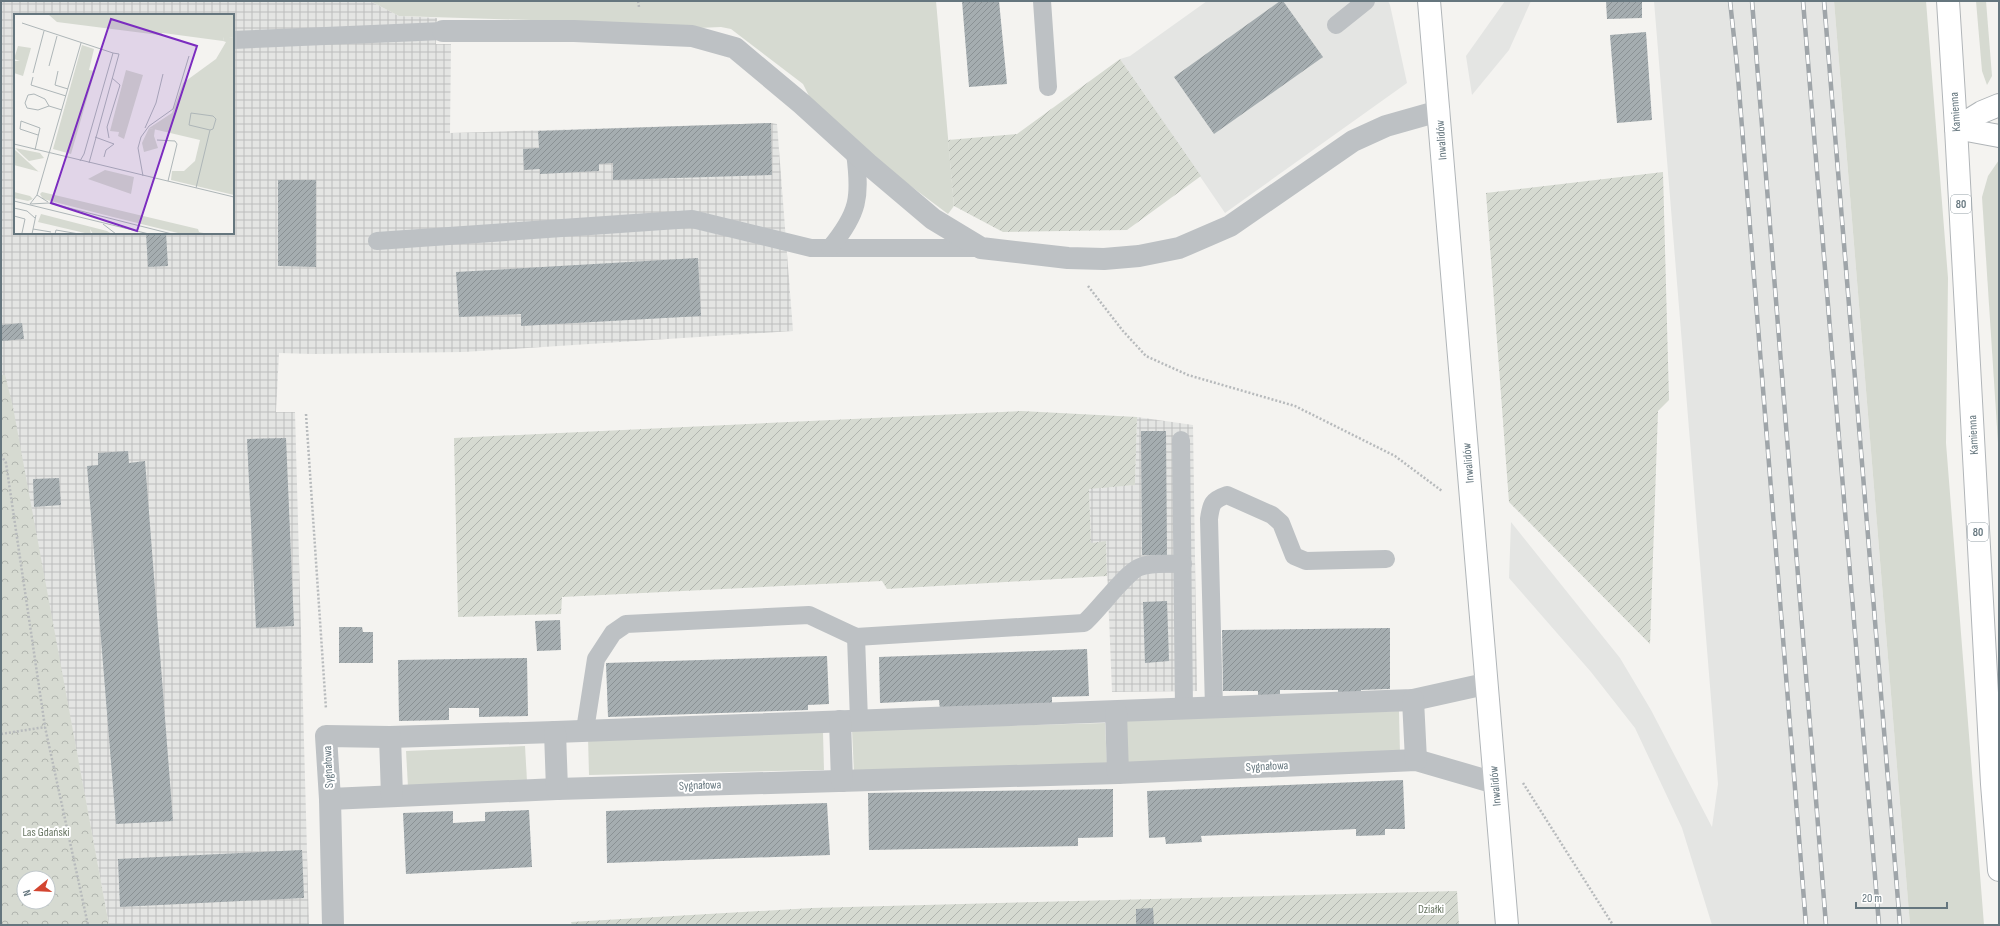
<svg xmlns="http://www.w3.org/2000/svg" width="2000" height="926" viewBox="0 0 2000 926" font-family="'Sofia Sans Condensed',sans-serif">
	<defs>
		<pattern id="industrial-grid" width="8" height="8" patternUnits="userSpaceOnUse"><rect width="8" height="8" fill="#e4e5e3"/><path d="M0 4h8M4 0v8" fill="none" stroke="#bcbebd"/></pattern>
		<pattern id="forest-crowns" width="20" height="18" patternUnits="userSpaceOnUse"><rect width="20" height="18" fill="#d6dad1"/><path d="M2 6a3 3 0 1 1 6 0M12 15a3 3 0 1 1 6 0" fill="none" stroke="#b1b5af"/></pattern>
		<pattern id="garden-furrows" width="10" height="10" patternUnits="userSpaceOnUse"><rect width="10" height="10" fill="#d6dad1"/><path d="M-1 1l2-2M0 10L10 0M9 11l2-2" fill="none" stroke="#b1b5af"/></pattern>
		<pattern id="building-hatch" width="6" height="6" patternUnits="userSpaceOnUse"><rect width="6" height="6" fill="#a5adb0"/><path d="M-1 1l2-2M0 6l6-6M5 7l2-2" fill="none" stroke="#8a9194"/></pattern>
	</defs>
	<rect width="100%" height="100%" fill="#f4f3f0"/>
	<g fill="#e4e5e3">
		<polygon points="1207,1 1388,1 1390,5 1407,83 1225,213 1120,59 1130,56"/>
		<polygon points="1505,1 1531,1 1509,50 1472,95 1466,56"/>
		<polygon points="1654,1 1834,1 1910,925 1712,925 1682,828 1635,728 1591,672 1509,578 1511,522 1620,658 1651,710 1712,827 1718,784"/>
	</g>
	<g fill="url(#industrial-grid)" fill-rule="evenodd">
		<path d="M1,1h369l29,15 38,2 -1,26h15l-1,89 321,-10 6,1 16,207 -329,21 -151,2 -34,-1 -3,59h19l14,513h-200l-95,-506 -10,-44h-3zM15,15h218v218h-218z"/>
		<polygon points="1137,417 1193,425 1197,691 1112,692 1106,542 1091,543 1089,488 1135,485"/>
	</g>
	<g fill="#d6dad1">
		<polygon points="370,1 936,1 954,206 948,214 864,151 812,102 803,84 731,29 721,27 698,28 593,22 399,16"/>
		<polygon points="1834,1 1926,1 1948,278 1946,443 1984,925 1910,925"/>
		<polygon points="1976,1 1986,1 1992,76 1987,85 1982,71"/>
		<polygon points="1999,160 1999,458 1982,197 1988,176"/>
		<polygon points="1399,711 1400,754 1125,763 1124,720"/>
		<polygon points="1105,723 1107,764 854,772 852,730"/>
		<polygon points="823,732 824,770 589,775 588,737"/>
		<polygon points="525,746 527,781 408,787 406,751"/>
	</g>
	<path fill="url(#forest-crowns)" fill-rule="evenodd" d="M1,375h4l8,32 96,518h-108zM24,878h24v24h-24z"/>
	<g fill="url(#garden-furrows)">
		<polygon points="1120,59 1201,176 1127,230 1003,232 954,206 948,140 1017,134"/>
		<polygon points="1663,172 1669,400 1658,411 1650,644 1509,502 1486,193"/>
		<polygon points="1021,411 1137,417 1135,485 1089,489 1091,543 1106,541 1107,576 887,589 882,581 562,597 561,614 458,617 454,438"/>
		<polygon points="1457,891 1459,925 572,925 571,922 812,908"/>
	</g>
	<g fill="url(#building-hatch)">
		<polygon points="962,1 999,1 1007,84 969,87"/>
		<polygon points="1280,1 1283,1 1323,57 1214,134 1174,77"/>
		<polygon points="1606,1 1642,1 1642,18 1607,19"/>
		<polygon points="1646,32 1652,120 1617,123 1610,35"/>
		<polygon points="771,123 772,175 613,180 613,163 599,164 599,171 540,174 540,169 524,170 523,149 539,148 538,131"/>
		<polygon points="278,180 316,180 316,267 278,266"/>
		<polygon points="146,233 166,233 168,266 148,267"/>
		<polygon points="698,258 701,316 521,326 521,314 459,317 456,272"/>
		<polygon points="22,323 24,339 2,341 1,325"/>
		<polygon points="1141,431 1166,431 1167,555 1142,555"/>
		<polygon points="286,438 294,626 256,628 247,439"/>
		<polygon points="128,451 129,463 145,461 173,821 116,824 87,466 98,465 98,453"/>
		<polygon points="59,478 61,505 34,507 33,479"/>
		<polygon points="1167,601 1169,661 1145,663 1143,602"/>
		<polygon points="560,620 561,650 537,651 535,621"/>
		<polygon points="339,627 362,627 363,632 373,632 373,663 339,663"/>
		<polygon points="1390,628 1390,689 1361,690 1361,695 1338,695 1338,690 1280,690 1280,696 1258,696 1258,691 1223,691 1222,630"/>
		<polygon points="1087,649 1089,696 1052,697 1052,705 940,710 939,700 880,703 879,657"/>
		<polygon points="827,656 829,704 808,705 808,710 608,717 606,663"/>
		<polygon points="527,658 528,716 479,717 479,708 449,708 449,720 399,721 398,660"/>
		<polygon points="1403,780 1405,829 1385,829 1385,835 1356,836 1356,829 1201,836 1202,842 1166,844 1165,837 1149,838 1147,791"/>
		<polygon points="1113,789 1113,837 1078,838 1078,846 869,850 868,793"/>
		<polygon points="827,803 830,855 607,863 606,811"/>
		<polygon points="529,810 532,867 406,874 403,813 453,811 453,823 485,821 485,812"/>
		<polygon points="302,850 304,898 120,907 118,859"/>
		<polygon points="1153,908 1154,925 1136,925 1136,909"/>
	</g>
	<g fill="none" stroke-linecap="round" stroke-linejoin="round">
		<defs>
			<g id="secondary">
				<polyline points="1429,1 1507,925"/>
				<polyline points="1956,128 1982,112 1999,105"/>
				<polyline points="1956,128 1999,136"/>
			</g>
			<polyline id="primary" points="1948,1 1956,128 1992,784 1999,870"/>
		</defs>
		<use href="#secondary" stroke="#b0b5b8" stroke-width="24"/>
		<use href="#primary" stroke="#b1b5b8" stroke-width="24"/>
		<g stroke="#b7babc" stroke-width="2.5" stroke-dasharray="2 2" stroke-linecap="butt">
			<polyline points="638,1 639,7"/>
			<polyline points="1088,286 1123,331 1146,356 1188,375 1295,406 1395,456 1442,491"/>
			<polyline points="306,414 326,709"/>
			<polyline points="1,455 6,463 45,727 88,925"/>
			<polyline points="1,734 45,727"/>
			<polyline points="1523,783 1613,925"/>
		</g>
		<g stroke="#bdc1c4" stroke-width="18">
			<polyline points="1042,1 1048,87"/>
			<polyline points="1336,25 1366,1"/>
			<polyline points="233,40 443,31"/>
			<polyline points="377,241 692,219 811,248 981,248"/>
			<path d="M830,248c29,-35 31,-51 25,-95"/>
			<polyline points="1181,440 1184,709"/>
			<polyline points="856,637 859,720"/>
			<path d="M1214,708l-5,-189c2,-15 3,-19 18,-24l45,20 9,8 13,33 12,5 80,-2"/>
			<path d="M585,730l11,-71 17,-26 13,-9 183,-9 47,22 228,-14c14,-12 43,-52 56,-56 12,-5 30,-3 43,-3"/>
		</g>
		<g stroke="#bdc1c4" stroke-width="22">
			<polyline points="443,31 574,31 692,36 735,48 802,104 868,164 933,219 981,248 1068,258 1104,259 1139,256 1179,248 1230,226 1353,141 1386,126 1439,111"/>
			<polyline points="1485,684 1413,700 555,732 390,737 326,736 330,799 557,789 1118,773 1416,760 1495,783"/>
			<polyline points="1413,700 1416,760"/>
			<polyline points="1116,712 1118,773"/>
			<polyline points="840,721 842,781"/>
			<polyline points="555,732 557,789"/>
			<polyline points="390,737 392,796"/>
			<polyline points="330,799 333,925"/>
		</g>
		<use href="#secondary" stroke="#fff" stroke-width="22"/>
		<use href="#primary" stroke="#fff" stroke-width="22"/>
		<defs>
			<g id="rail">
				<polyline points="1730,1 1737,65 1806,925"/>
				<polyline points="1752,1 1826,925"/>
				<polyline points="1803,1 1879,925"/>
				<polyline points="1824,1 1900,925"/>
			</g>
		</defs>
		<use href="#rail" stroke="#9fa5a9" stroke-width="4.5"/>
		<use href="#rail" stroke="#fff" stroke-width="3" stroke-dasharray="9" stroke-linecap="butt"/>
	</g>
	<g text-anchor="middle" stroke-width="4" stroke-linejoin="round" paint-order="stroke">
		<g fill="#fff" stroke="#939fa5" stroke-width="1">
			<rect x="1951" y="195" width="20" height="18" rx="3"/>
			<rect x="1968" y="523" width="20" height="18" rx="3"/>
		</g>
		<g font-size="11" font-weight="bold" fill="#65767e">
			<text x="1961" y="208">80</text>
			<text x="1978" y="536">80</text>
		</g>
		<g font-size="12" fill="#65767e" stroke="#fff">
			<text transform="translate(1955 112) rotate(-94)" y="4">Kamienna</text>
			<text transform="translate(1441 140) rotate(-94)" y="4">Inwalidów</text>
			<text transform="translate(1973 435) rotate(-93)" y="4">Kamienna</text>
			<text transform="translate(1468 463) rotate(-95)" y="4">Inwalidów</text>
			<text transform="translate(1267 766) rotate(-3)" y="4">Sygnałowa</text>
			<text transform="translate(328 767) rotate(-93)" y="4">Sygnałowa</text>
			<text transform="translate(700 785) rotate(-2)" y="4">Sygnałowa</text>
			<text transform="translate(1495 786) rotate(-95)" y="4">Inwalidów</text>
		</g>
		<g font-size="12" fill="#697663" stroke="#fff">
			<text x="46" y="836">Las Gdański</text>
			<text x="1431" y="913">Działki</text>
		</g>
	</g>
	<g transform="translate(14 14)">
		<rect width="220" height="220" fill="#f4f3f0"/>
		<path d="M210,22l10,2v157l-63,-15 1,-9h12l11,-10 5,-21 -51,-12 23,-15 11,-30 33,-24 10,-17 -3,-1zM1,134l25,5 4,5 -15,3zM1,136l24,22h1l-26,-7zM0,178l16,4 3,3 -5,2 -14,-3zM28,178l156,37 1,3 9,2h-26l-69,-17 -70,-18 -3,-5zM27,200l66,17 5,3h-19l-3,-5 1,5h-2l-51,-12z" fill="#d6dad1"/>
		<path d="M28,0h192v24l-10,-1 -1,4 -60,-8 -4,2 -102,-13 -8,-7z" fill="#d6dad1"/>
		<path d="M68,31l12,4 -5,21 6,1 -24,83 -18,-5zM4,32l13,2 -8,28 -9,-3v-12h6l-6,-2zM112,56l17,5 -19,64 -6,-3 1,-4 -9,-1zM135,114l6,1 -1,7 4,12 -14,4 -2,-9zM91,156l29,7 -3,17 -43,-15z" fill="#d6dad1"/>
		<path fill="none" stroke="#aeb6b8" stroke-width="1" d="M8,9l91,30M35,52l8,-30M44,57l-3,14 13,4M19,59l11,-42M19,63l-2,8 35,11M35,92l-11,4 -11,-2 -2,-5 3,-8 6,-1 11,5 4,7 13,4M131,114l11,-25 7,-29M81,123l19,7 -8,6 -2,7M95,124l-2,-11 13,-42 -8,-7M143,126l18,1 2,3 -9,37M0,130l220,53M21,136l5,-22 -19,-7 -1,8 18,6M66,147l4,-7 29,-101 6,1 -30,109M129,162l-5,-28 3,-11 8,-11 24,-17 16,-53M182,174l14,-58 3,-1 3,-10 -3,-3 -22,-3 -2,12 21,5M23,181l11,7M0,187l135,33M16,190l7,-9 44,-152M16,190l19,-1 123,31M0,194l13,3 8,7M0,202l11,3 -3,14M89,210l13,10M19,215l18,3M18,220l4,-19M41,220l1,-4 23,4"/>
		<path fill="#7b2cbf" fill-opacity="0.15" stroke="#7b2cbf" stroke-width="2" d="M97,5l86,27 -60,185 -86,-28z"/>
		<rect width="220" height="220" fill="none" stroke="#65767e" stroke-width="2"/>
	</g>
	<rect width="2000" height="926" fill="none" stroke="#65767e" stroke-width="4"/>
	<g transform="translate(36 890) rotate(252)"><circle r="19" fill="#ffffff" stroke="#c1c8cb"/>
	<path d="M0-3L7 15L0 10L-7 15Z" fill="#d34530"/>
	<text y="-6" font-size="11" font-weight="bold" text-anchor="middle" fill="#65767e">N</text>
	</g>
	<path d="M1856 902v6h91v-6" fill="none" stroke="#65767e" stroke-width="2"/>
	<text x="1862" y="902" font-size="12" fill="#65767e" stroke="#ffffff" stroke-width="3" paint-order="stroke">20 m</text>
</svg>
